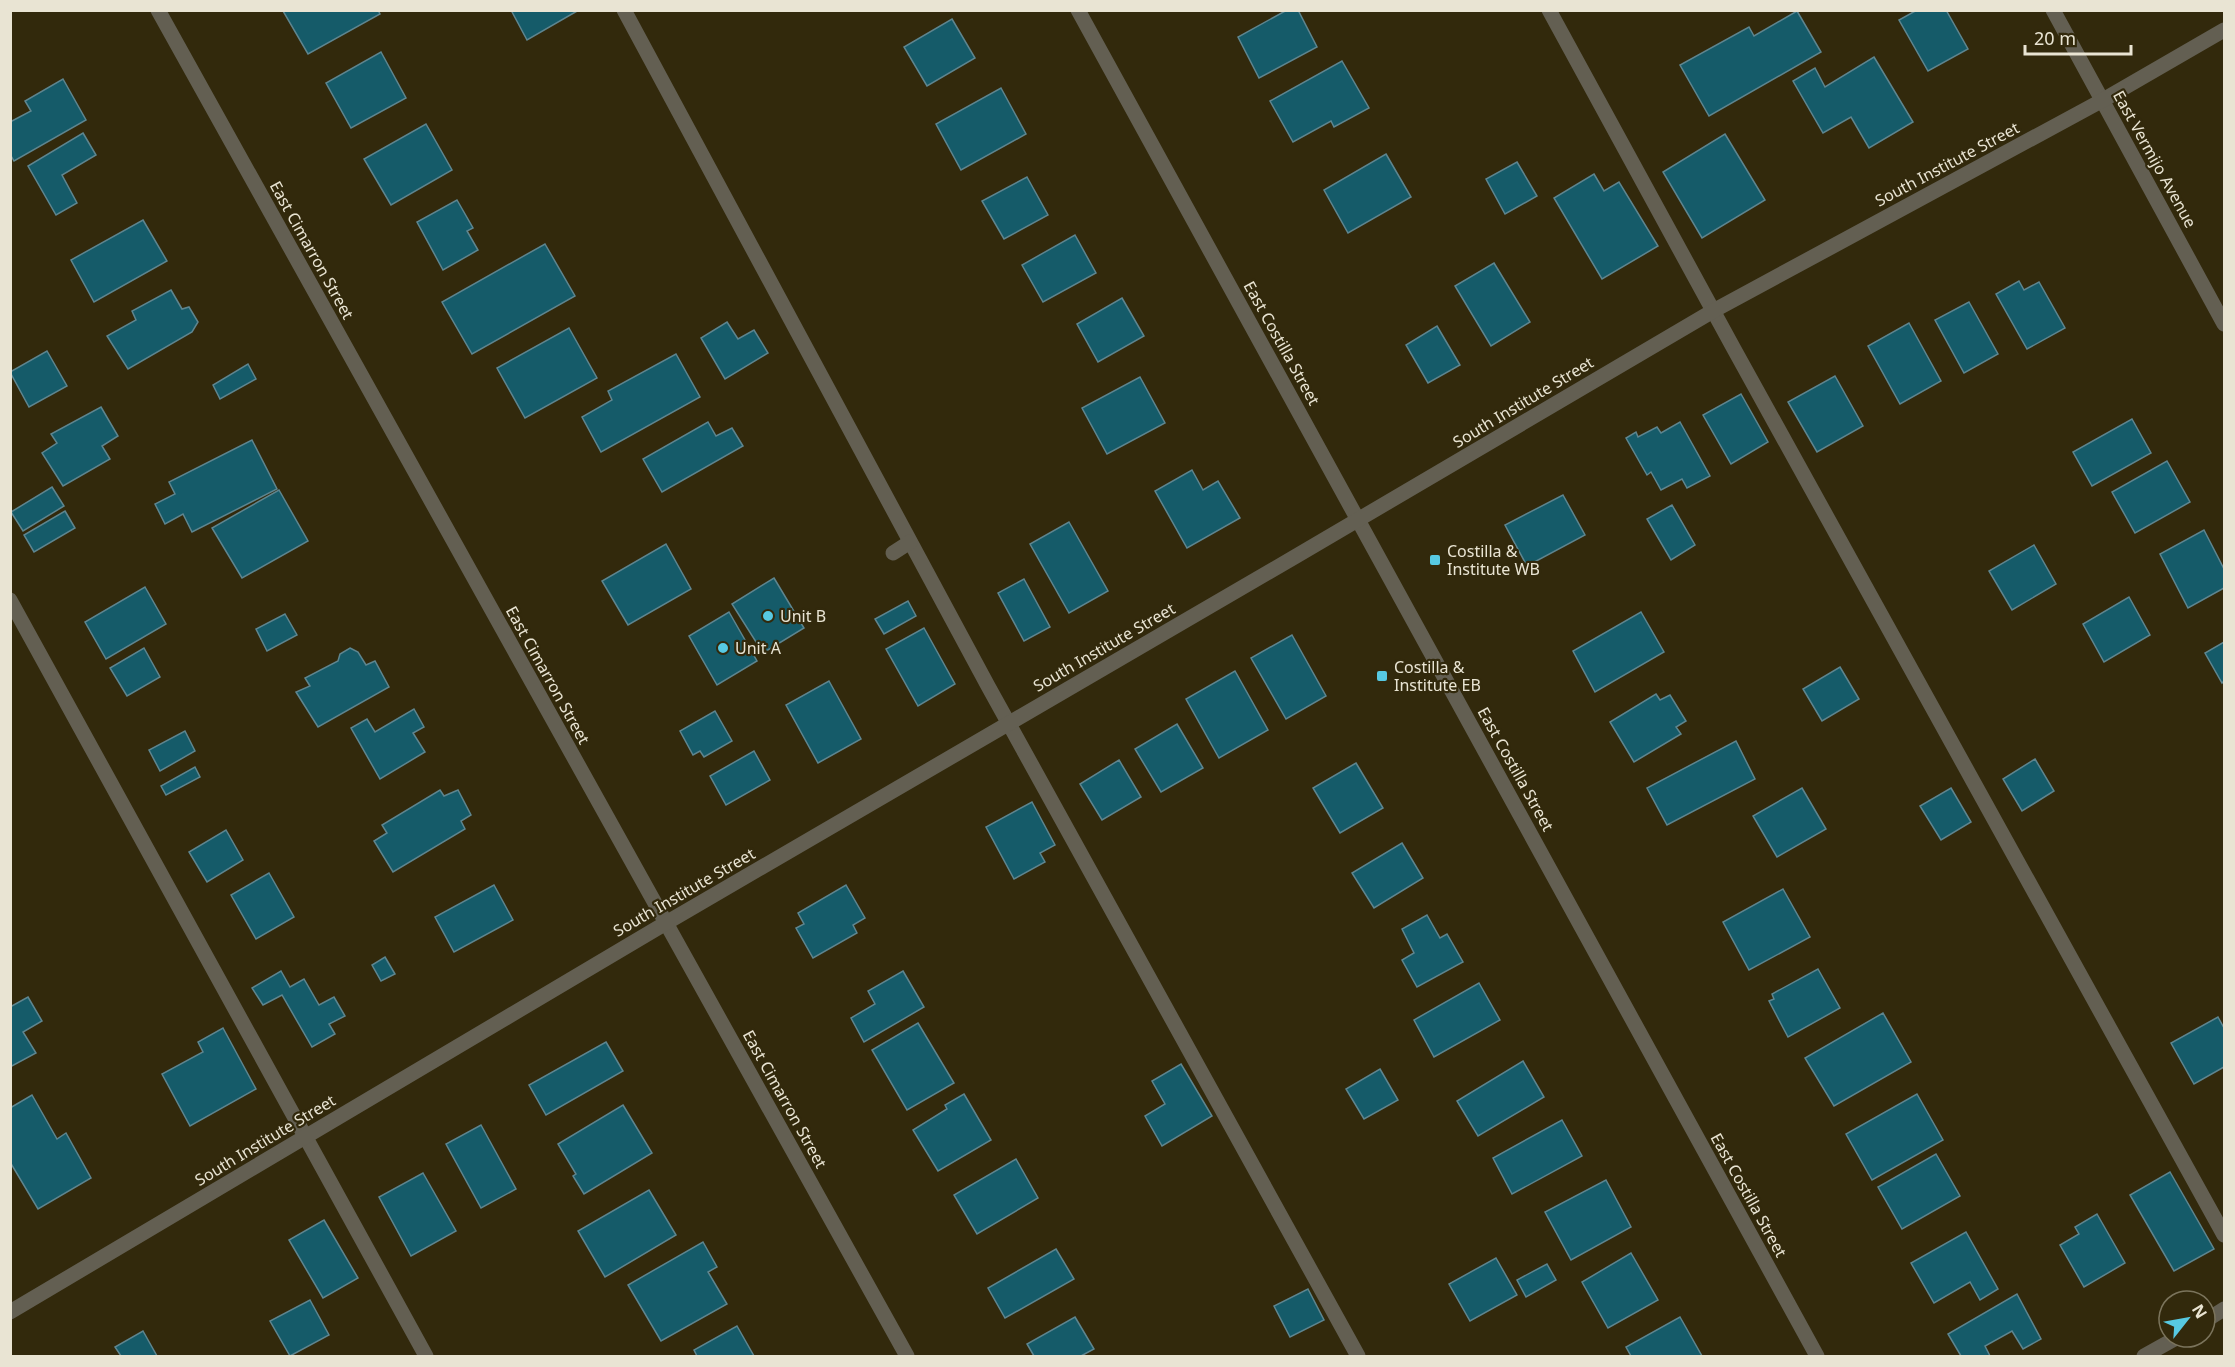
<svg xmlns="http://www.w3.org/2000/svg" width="2235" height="1367" viewBox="0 0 2235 1367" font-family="'Noto Sans',sans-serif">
	<rect width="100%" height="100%" fill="#32290c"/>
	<g fill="#155b69" stroke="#5e858f" stroke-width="1.5">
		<polygon points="378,10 380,14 308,54 283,11"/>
		<polygon points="511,10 579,10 527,40"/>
		<polygon points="1287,10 1298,10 1317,47 1259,78 1238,37"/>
		<polygon points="1917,10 1946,10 1968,49 1928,71 1899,20"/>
		<polygon points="1797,11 1821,52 1709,116 1680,65 1749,27 1754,36"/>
		<polygon points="952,19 975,58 927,86 904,47"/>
		<polygon points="381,52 406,98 351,128 326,83"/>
		<polygon points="1874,57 1913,122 1869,148 1851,117 1823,133 1793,81 1815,68 1825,87"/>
		<polygon points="1342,61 1369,108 1334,127 1331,121 1293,142 1270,101"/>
		<polygon points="63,79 86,120 14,161 10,154 10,122 31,111 25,101"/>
		<polygon points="1001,88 1026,134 961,170 936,124"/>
		<polygon points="426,124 452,170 391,205 364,159"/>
		<polygon points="83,133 96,155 62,175 77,203 56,215 28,166"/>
		<polygon points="1725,134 1765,200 1702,238 1663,172"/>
		<polygon points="1386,154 1411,197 1348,233 1324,190"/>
		<polygon points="1517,162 1537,196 1505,214 1486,179"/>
		<polygon points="1594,174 1604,191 1619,182 1658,246 1602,279 1554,198"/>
		<polygon points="1027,177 1048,215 1004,239 982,201"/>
		<polygon points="457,200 473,228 467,231 478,250 443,270 417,222"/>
		<polygon points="143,220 167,261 94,302 71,260"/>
		<polygon points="1075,235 1096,273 1043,302 1022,265"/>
		<polygon points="545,244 575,296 472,354 442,302"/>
		<polygon points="1494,263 1530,322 1491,346 1455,286"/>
		<polygon points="2019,281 2024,290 2039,282 2065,328 2027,349 1996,294"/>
		<polygon points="171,290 182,309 189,307 198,322 192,332 128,369 107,336 136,320 132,311"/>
		<polygon points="1122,298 1144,336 1098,362 1077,324"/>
		<polygon points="1969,302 1998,354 1964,373 1935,320"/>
		<polygon points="727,322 738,339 754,330 768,353 725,379 701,338"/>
		<polygon points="1909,323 1941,381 1900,404 1868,346"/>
		<polygon points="1437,326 1460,365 1428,383 1406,345"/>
		<polygon points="569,328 597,378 525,418 497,368"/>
		<polygon points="47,351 67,386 29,407 10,372"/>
		<polygon points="676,354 700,397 601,452 582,417 612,400 608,391"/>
		<polygon points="248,364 256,379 220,399 213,385"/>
		<polygon points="1835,376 1863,426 1817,452 1788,402"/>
		<polygon points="1140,377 1165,423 1107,454 1082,408"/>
		<polygon points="1741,394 1768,442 1731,464 1703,415"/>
		<polygon points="101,407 118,436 102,446 110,459 63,486 42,453 57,443 51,434"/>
		<polygon points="2132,419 2151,453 2092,486 2073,452"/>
		<polygon points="708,422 716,436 732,428 743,446 662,492 643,459"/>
		<polygon points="1680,422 1710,476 1687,488 1682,479 1661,490 1651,472 1647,475 1626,438 1636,432 1638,437 1657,427 1661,433"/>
		<polygon points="252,440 277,489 192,532 183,514 165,524 155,504 175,494 169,482"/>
		<polygon points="2167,461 2190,502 2135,533 2112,492"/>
		<polygon points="1192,470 1203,490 1218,481 1240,518 1187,548 1155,491"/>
		<polygon points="52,487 64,506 23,531 11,512"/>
		<polygon points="279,490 308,541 242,578 212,528"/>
		<polygon points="1563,495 1585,535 1527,566 1505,525"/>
		<polygon points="1672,505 1695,545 1671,560 1647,519"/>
		<polygon points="65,511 75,528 34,552 24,535"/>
		<polygon points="1069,522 1108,591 1069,613 1030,544"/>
		<polygon points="2204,530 2224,569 2224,588 2188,608 2160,554"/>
		<polygon points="666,544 691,589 628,625 602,581"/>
		<polygon points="2034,545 2056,584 2012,610 1989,571"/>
		<polygon points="774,578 804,628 763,653 732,604"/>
		<polygon points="1024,579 1050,627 1024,641 998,593"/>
		<polygon points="145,587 166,624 106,659 85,622"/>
		<polygon points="2129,597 2150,635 2104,662 2083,624"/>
		<polygon points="908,601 916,616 884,634 875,619"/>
		<polygon points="729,612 757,661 717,685 689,636"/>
		<polygon points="1641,612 1664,652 1595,692 1573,651"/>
		<polygon points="285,614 297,635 267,651 256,629"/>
		<polygon points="924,628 955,684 918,706 886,649"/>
		<polygon points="1292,635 1326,696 1286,719 1251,658"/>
		<polygon points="2224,642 2224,681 2222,683 2205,653"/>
		<polygon points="144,648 160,677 127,696 110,668"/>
		<polygon points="350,648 358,652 366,665 375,661 389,687 318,727 296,692 310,686 305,678 338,661 340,654"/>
		<polygon points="1840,667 1859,699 1822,721 1803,689"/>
		<polygon points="1235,671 1268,730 1219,758 1186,699"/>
		<polygon points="829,681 861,739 818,763 786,705"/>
		<polygon points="1656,694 1660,700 1670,695 1686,721 1676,727 1681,734 1634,762 1610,722"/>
		<polygon points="414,709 424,727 413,733 425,752 380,779 351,728 367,719 375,732"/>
		<polygon points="715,711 732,741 704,757 700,751 693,755 680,731"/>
		<polygon points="1177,724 1203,768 1161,792 1135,749"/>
		<polygon points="185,731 195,751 160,771 149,750"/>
		<polygon points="1736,741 1755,779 1667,825 1647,788"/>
		<polygon points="754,751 770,780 726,805 710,776"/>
		<polygon points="2035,759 2054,791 2022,811 2003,779"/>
		<polygon points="1119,760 1141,797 1102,820 1080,784"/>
		<polygon points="1356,763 1383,808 1340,833 1313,788"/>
		<polygon points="195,767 200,777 166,795 161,786"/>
		<polygon points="1802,788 1826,829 1777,857 1753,816"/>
		<polygon points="1951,788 1971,822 1941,840 1920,806"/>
		<polygon points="440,790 444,796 458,790 471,815 461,821 465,829 393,872 374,841 387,833 382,825"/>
		<polygon points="1032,802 1055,845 1040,853 1045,862 1014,879 986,827"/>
		<polygon points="226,830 243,860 207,882 189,852"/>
		<polygon points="1402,843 1423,878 1374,908 1352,873"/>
		<polygon points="269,873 294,917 256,939 231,895"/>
		<polygon points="494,885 513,920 454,952 435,917"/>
		<polygon points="846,885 865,918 853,925 857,933 813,958 796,928 804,924 798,913"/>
		<polygon points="1783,889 1810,937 1749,970 1723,922"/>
		<polygon points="1427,915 1440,938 1447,934 1463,962 1417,987 1402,960 1414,953 1402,929"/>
		<polygon points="385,957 395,974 381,981 372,965"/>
		<polygon points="1818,969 1840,1008 1788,1037 1769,1001 1774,999 1772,994"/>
		<polygon points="281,971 290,987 304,979 319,1005 334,997 345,1016 329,1024 335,1034 312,1047 282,995 263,1005 252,988"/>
		<polygon points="903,971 924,1007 864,1042 851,1018 875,1004 868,991"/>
		<polygon points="1479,983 1500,1020 1434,1057 1414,1020"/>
		<polygon points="28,997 42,1021 23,1032 36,1053 10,1067 10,1007"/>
		<polygon points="1883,1013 1911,1062 1834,1106 1805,1058"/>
		<polygon points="2218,1017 2224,1028 2224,1067 2194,1084 2171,1043"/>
		<polygon points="918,1023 954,1083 907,1110 872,1050"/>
		<polygon points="223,1028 256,1089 190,1126 162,1074 203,1052 198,1042"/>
		<polygon points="606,1042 623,1071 546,1115 529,1085"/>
		<polygon points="1523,1061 1544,1097 1478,1136 1457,1101"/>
		<polygon points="1181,1064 1212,1116 1162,1146 1145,1116 1165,1104 1152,1081"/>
		<polygon points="1380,1069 1398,1100 1364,1119 1346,1089"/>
		<polygon points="964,1094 991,1140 938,1171 913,1130 947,1109 945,1105"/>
		<polygon points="1917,1094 1943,1140 1872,1180 1846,1134"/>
		<polygon points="32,1095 57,1139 66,1133 91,1178 38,1209 10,1162 10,1108"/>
		<polygon points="623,1105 652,1153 584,1194 573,1176 576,1174 558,1144"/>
		<polygon points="1562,1120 1582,1156 1512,1194 1493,1158"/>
		<polygon points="481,1125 516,1189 481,1208 446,1144"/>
		<polygon points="1936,1154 1960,1196 1902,1229 1878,1187"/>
		<polygon points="1016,1159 1038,1198 977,1234 954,1195"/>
		<polygon points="2170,1172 2214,1249 2174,1271 2130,1195"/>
		<polygon points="423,1173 456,1231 411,1256 379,1197"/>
		<polygon points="1606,1180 1631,1227 1571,1260 1545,1212"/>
		<polygon points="649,1190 676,1235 605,1277 578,1231"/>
		<polygon points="2097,1214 2125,1263 2084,1287 2060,1245 2079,1234 2075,1227"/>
		<polygon points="324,1220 358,1278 323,1298 289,1240"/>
		<polygon points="1966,1232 1998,1289 1980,1300 1970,1282 1934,1303 1911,1263"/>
		<polygon points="703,1242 717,1267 708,1272 727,1304 661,1341 628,1285"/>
		<polygon points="1056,1249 1074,1279 1005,1318 988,1288"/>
		<polygon points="1631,1253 1658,1300 1608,1328 1582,1282"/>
		<polygon points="1496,1258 1517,1295 1470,1321 1449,1284"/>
		<polygon points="1547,1264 1556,1280 1526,1297 1517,1280"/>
		<polygon points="1308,1289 1324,1320 1290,1337 1274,1306"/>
		<polygon points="2017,1294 2041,1339 2023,1349 2012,1331 1985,1346 1990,1356 1961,1356 1948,1334"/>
		<polygon points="310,1300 329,1335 290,1356 270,1321"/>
		<polygon points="1075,1317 1094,1349 1081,1356 1034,1356 1027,1344"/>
		<polygon points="1680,1317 1702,1356 1631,1356 1626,1347"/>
		<polygon points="737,1326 754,1356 697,1356 694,1350"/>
		<polygon points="143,1331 157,1356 121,1356 115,1347"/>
	</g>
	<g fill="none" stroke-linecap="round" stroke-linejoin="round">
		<g stroke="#635f52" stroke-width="15">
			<polyline points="624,10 988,686 1358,1356"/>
			<polyline points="1549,10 1734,349 2224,1235"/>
			<polyline points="893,553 910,542"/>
			<polyline points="10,600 426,1356"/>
		</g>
		<g stroke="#635f52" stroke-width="15">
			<polyline points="158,10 907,1356"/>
			<polyline points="2053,10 2224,324"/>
			<polyline points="2205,1321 2224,1309"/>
			<polyline points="2144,1356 2178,1337"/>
		</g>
		<g stroke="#635f52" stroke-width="15">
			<polyline points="1078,10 1817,1356"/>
			<polyline points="10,1312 666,923 1298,555 1713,311 2103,100 2224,30"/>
		</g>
	</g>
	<g fill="#57c9e2" stroke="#32290c" stroke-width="2">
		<rect x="1429" y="554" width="12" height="12" rx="3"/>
		<circle cx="768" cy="616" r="6"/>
		<circle cx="723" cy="648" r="6"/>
		<rect x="1376" y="670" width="12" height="12" rx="3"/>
	</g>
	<g text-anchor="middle" stroke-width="4.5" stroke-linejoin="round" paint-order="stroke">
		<g font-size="16" fill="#e9e4d3" stroke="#32290c">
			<text transform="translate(2155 159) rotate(61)" y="6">East Vermijo Avenue</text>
			<text transform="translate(1947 164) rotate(-28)" y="6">South Institute Street</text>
			<text transform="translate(312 250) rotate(61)" y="6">East Cimarron Street</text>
			<text transform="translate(1282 343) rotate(61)" y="6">East Costilla Street</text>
			<text transform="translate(1523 402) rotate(-31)" y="6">South Institute Street</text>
			<text transform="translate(1104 647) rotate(-30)" y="6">South Institute Street</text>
			<text transform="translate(548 675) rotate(61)" y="6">East Cimarron Street</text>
			<text transform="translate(1516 769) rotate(61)" y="6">East Costilla Street</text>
			<text transform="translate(684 892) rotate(-30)" y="6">South Institute Street</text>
			<text transform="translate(785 1099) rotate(61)" y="6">East Cimarron Street</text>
			<text transform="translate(265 1140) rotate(-31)" y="6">South Institute Street</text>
			<text transform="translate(1749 1195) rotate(61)" y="6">East Costilla Street</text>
		</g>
		<g font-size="16" fill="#e9e4d3" stroke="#32290c" text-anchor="start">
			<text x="1447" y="557">Costilla &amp;<tspan x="1447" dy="18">Institute WB</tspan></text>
			<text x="780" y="622">Unit B</text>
			<text x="735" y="654">Unit A</text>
			<text x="1394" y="673">Costilla &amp;<tspan x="1394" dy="18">Institute EB</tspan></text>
		</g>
	</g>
	<rect width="2235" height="1367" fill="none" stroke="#e9e4d3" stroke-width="24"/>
	<g transform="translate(2187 1319) rotate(59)"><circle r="28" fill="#32290c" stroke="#7b745c" stroke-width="1.5"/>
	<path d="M0-4.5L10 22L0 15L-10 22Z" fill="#57c9e2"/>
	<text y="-9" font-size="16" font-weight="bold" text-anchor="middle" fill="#e9e4d3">N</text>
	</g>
	<path d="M2025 45v9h106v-9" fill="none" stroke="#e9e4d3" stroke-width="3"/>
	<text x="2034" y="45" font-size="18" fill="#e9e4d3" stroke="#32290c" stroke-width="4.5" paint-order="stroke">20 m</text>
</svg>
